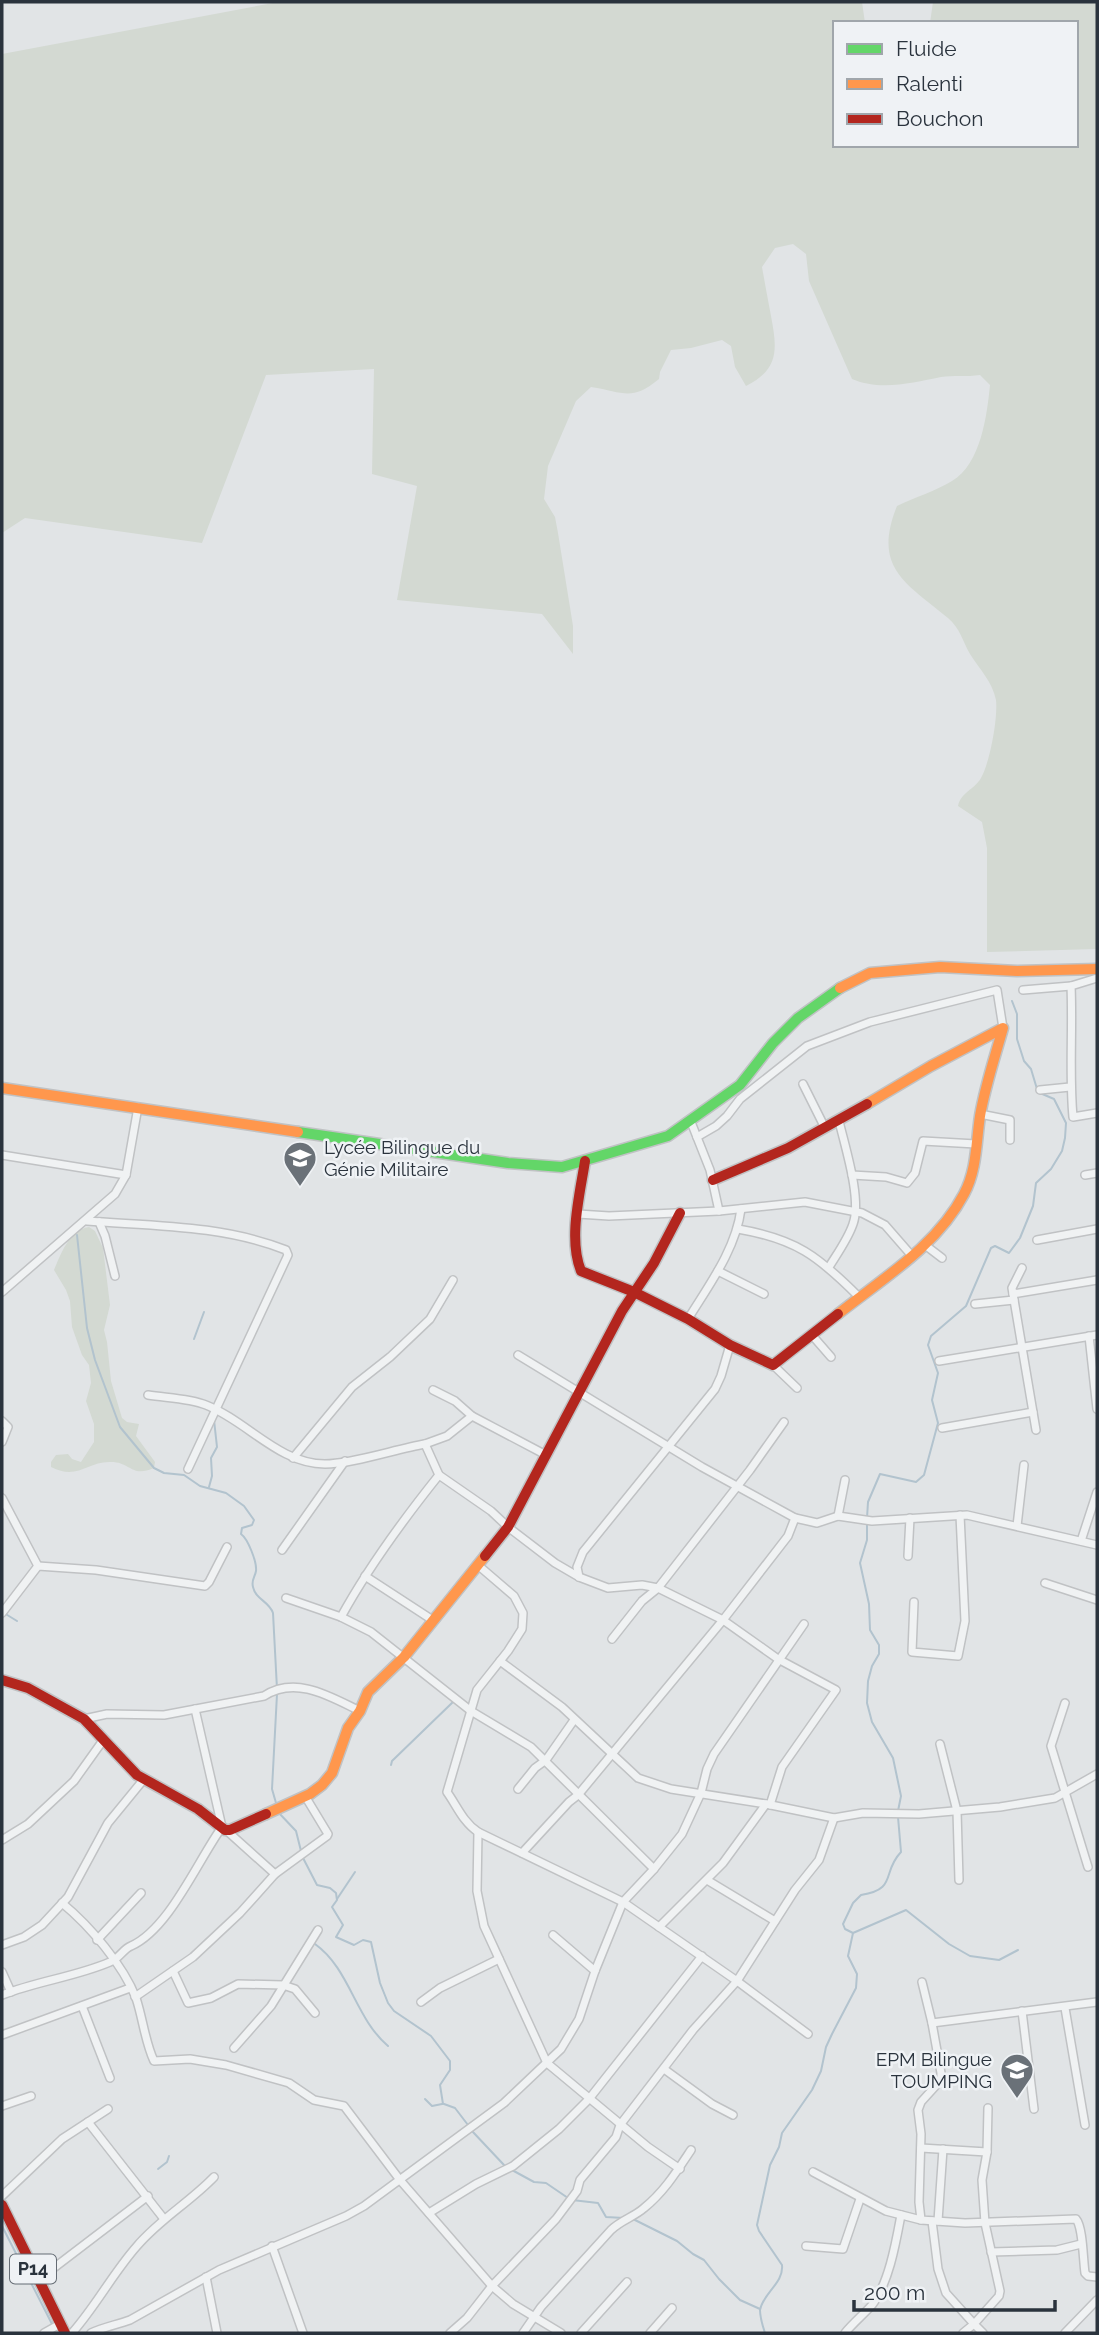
<svg xmlns="http://www.w3.org/2000/svg" width="1099" height="2335" viewBox="0 0 1099 2335" font-family="Raleway,sans-serif">
	<rect width="100%" height="100%" fill="#e1e4e6"/>
	<g fill="#d3d9d2">
		<path d="M278,2h584l3,21h-30v122h241v-122h-146l3,-21h164v947l-110,3v-104l-5,-26 -24,-16c3,-14 16,-16 23,-28 9,-16 17,-60 15,-78 -4,-19 -16,-30 -26,-46 -7,-12 -10,-26 -22,-36 -42,-35 -76,-50 -51,-112 18,-9 39,-15 55,-25 29,-17 35,-66 38,-96l-10,-10c-13,2 -27,0 -39,2 -29,6 -61,14 -89,2l-43,-98 -3,-27 -13,-10 -18,4 -13,19c3,17 6,33 9,49 6,32 9,53 -25,70l-11,-19 -4,-21 -9,-6 -31,8 -20,2 -11,22 -1,7c-28,23 -35,13 -68,8l-15,14 -28,65 -4,33 11,18 3,16 15,93v28l-31,-40 -145,-14 20,-114 -45,-12 2,-105 -108,6 -64,168 -177,-25 -23,15v-479z"/>
		<path d="M89,1227l6,4 8,17 7,57 -6,25 3,12 4,39 11,37 5,4 12,2 -3,12 19,26 -1,6c-23,10 -23,-6 -43,-6 -24,-1 -33,19 -60,5v-5l5,-7 12,-1 4,5 9,3 13,-20v-18l-8,-23 5,-18 -2,-18 -7,-10 -10,-28 -2,-26 -4,-11 -12,-20c7,-16 15,-40 35,-43z"/>
	</g>
	<g fill="none" stroke-linecap="round" stroke-linejoin="round">
		<g stroke="#b2c3ce" stroke-width="2">
			<polyline points="1012,1001 1017,1014 1017,1039 1024,1061 1031,1069 1037,1089"/>
			<path d="M77,1235l10,93 8,32 25,67 34,41 10,5 20,2 16,11 26,7 18,13 10,14 -2,5 -10,3 -1,6c7,5 16,28 15,37 -1,6 -5,9 -3,16 3,13 16,14 20,26l4,76"/>
			<polyline points="194,1339 204,1312"/>
			<polyline points="209,1487 212,1476 211,1458 217,1447 214,1420"/>
			<polyline points="867,1518 868,1502 880,1474 916,1482 924,1475 938,1423 932,1400 938,1373 928,1345 931,1336 966,1306 991,1248 995,1246 1009,1253 1020,1238 1033,1206 1036,1183 1051,1169 1062,1151 1065,1138 1066,1123 1054,1099 1040,1093"/>
			<polyline points="867,1524 867,1540 860,1563 869,1604 870,1630 879,1645 879,1654 872,1666 868,1681 867,1703 872,1722 893,1758 901,1796 898,1811"/>
			<polyline points="4,1613 17,1621"/>
			<polyline points="391,1765 392,1761 454,1701"/>
			<polyline points="276,1803 272,1789 277,1694"/>
			<polyline points="278,1812 296,1831 301,1851"/>
			<polyline points="302,1856 317,1885 330,1888 336,1893 337,1900 332,1907 343,1925 336,1937 354,1945 363,1940 371,1942 380,1983 388,2003 394,2011 431,2036 450,2061 450,2070 440,2085 443,2104"/>
			<polyline points="337,1899 355,1872"/>
			<path d="M853,1933l-8,-4 -2,-5 10,-21 8,-8c37,-6 20,-22 40,-43l-3,-35"/>
			<path d="M315,1944c35,25 40,74 73,102"/>
			<polyline points="425,2099 432,2106 442,2104"/>
			<polyline points="444,2104 455,2108 468,2125"/>
			<polyline points="472,2131 504,2165"/>
			<polyline points="158,2169 167,2162 169,2156"/>
			<polyline points="512,2170 534,2182 546,2183 568,2198"/>
			<polyline points="572,2200 598,2203 606,2217 624,2218"/>
			<polyline points="633,2219 677,2241 693,2254 704,2260 719,2279 740,2300 760,2309"/>
			<polyline points="2,2226 52,2324"/>
			<path d="M765,2333c-2,-6 -5,-16 -5,-23 3,-17 24,-27 22,-45l-23,-34 -2,-6 13,-60 9,-18 3,-14 30,-43 9,-19 5,-24 6,-13 24,-46 1,-14 -9,-18 5,-23 53,-23 43,34 21,12 29,4 19,-10"/>
		</g>
		<defs>
			<g id="street">
				<path d="M1097,978l-26,8c2,44 -2,87 2,131l24,-4"/>
				<polyline points="1023,990 1071,986"/>
				<polyline points="803,1084 825,1128"/>
				<polyline points="1040,1090 1070,1087"/>
				<polyline points="980,1114 1010,1120 1010,1140"/>
				<polyline points="691,1122 710,1170 719,1211"/>
				<polyline points="697,1137 716,1126 727,1116 740,1099 807,1046 870,1022 997,990 1003,1028"/>
				<polyline points="2,1155 126,1175"/>
				<polyline points="852,1175 886,1177 907,1183 915,1173 923,1141 976,1144"/>
				<polyline points="1085,1175 1097,1173"/>
				<polyline points="578,1214 609,1216 719,1211 805,1202 862,1213 885,1225 912,1256"/>
				<path d="M87,1221c66,5 136,4 199,29l2,5 -100,214"/>
				<polyline points="99,1222 105,1236 115,1276"/>
				<path d="M738,1229c58,10 80,27 120,67"/>
				<polyline points="1037,1240 1097,1229"/>
				<polyline points="925,1245 942,1258"/>
				<path d="M829,1267c8,-13 19,-28 24,-43 9,-25 -8,-77 -14,-103"/>
				<polyline points="1022,1268 1012,1288 1036,1430"/>
				<polyline points="718,1271 764,1294"/>
				<polyline points="2,1292 115,1194 126,1175 138,1107"/>
				<polyline points="1013,1294 1097,1280"/>
				<polyline points="975,1304 1014,1300"/>
				<path d="M688,1319c21,-34 48,-70 53,-110"/>
				<polyline points="811,1334 831,1357"/>
				<polyline points="1089,1336 1097,1409"/>
				<polyline points="518,1355 702,1467 795,1518 817,1523 838,1516 872,1521 967,1515 1097,1545"/>
				<polyline points="939,1361 1097,1335"/>
				<polyline points="773,1365 797,1388"/>
				<polyline points="433,1390 455,1401 472,1416"/>
				<path d="M148,1395c19,3 41,3 58,10 41,16 73,59 119,59 27,0 71,-15 100,-20"/>
				<polyline points="2,1421 8,1427 2,1442"/>
				<polyline points="942,1428 1033,1412"/>
				<polyline points="293,1458 352,1387 390,1357 430,1319 453,1280"/>
				<polyline points="439,1475 491,1511 508,1527 555,1563 579,1577 608,1588 642,1585 658,1588"/>
				<polyline points="2,1498 38,1566"/>
				<polyline points="838,1516 845,1480"/>
				<polyline points="1017,1526 1024,1465"/>
				<polyline points="1081,1541 1097,1492"/>
				<polyline points="282,1550 345,1461"/>
				<polyline points="908,1556 910,1518"/>
				<path d="M479,1566l35,30 9,17 -1,16 -14,22 -31,39 -30,102c10,14 16,30 31,40l145,70 114,79 71,53"/>
				<polyline points="365,1576 434,1621"/>
				<polyline points="579,1577 577,1567 583,1552 715,1389 721,1376 730,1345"/>
				<polyline points="1045,1583 1097,1600"/>
				<polyline points="286,1598 341,1617 371,1632 471,1711 531,1747 654,1869"/>
				<polyline points="914,1602 912,1652 958,1656 965,1621 960,1515"/>
				<polyline points="2,1613 38,1566 96,1570 205,1586 209,1582 227,1547"/>
				<path d="M341,1617c28,-51 62,-97 98,-142l-14,-31 22,-8 25,-20 74,39"/>
				<polyline points="612,1639 642,1601 658,1588"/>
				<polyline points="500,1661 562,1707 638,1778 671,1789 766,1804"/>
				<polyline points="1065,1703 1051,1746 1088,1867"/>
				<path d="M84,1719l23,-5 57,1 100,-19c32,-21 67,1 96,15"/>
				<polyline points="940,1744 957,1811 959,1880"/>
				<polyline points="518,1789 535,1768 546,1760 574,1720"/>
				<polyline points="770,1805 782,1767 836,1690 778,1659 723,1620 658,1588 750,1470 784,1422"/>
				<polyline points="226,1830 275,1874"/>
				<polyline points="478,1832 477,1891 484,1926 547,2063 648,2147 680,2169"/>
				<polyline points="2,1840 28,1824 74,1781 104,1739"/>
				<polyline points="522,1853 569,1802 578,1795 723,1620 788,1536 795,1518"/>
				<polyline points="707,1880 775,1921"/>
				<path d="M62,1903c28,23 61,62 74,95 7,21 9,44 18,63l36,-2 36,6 63,18 25,17 30,6 56,74 92,106 21,18 48,29"/>
				<polyline points="659,1927 723,1863 766,1804 834,1818 863,1813 919,1814 1000,1807 1055,1798 1097,1774"/>
				<polyline points="553,1935 595,1971"/>
				<polyline points="97,1940 141,1893"/>
				<polyline points="2,1945 24,1937 42,1925 68,1897 108,1823 144,1779"/>
				<polyline points="173,1971 188,2003 211,1998 238,1984 283,1985 295,1989 315,2013"/>
				<polyline points="2,1972 11,1992"/>
				<path d="M922,1982l10,41 9,50v7l-20,22 -3,8 3,24 -2,68 2,18 44,3 111,-4c7,8 7,40 9,54l3,3 9,1"/>
				<path d="M2,1995c35,-14 73,-18 108,-33 9,-3 13,-13 21,-16 38,-17 66,-84 91,-119l-27,-118"/>
				<polyline points="135,1997 193,1957 240,1913 275,1874 327,1836 328,1834 305,1796"/>
				<polyline points="421,2002 440,1988 499,1959"/>
				<polyline points="82,2006 110,2078"/>
				<polyline points="1065,2008 1085,2125"/>
				<polyline points="1022,2011 1034,2109"/>
				<polyline points="932,2023 1097,2002"/>
				<polyline points="2,2035 130,1988"/>
				<polyline points="234,2048 271,2006 318,1930"/>
				<polyline points="664,2069 712,2104 733,2115"/>
				<polyline points="2,2106 31,2096"/>
				<polyline points="88,2122 164,2219"/>
				<polyline points="921,2148 987,2152"/>
				<polyline points="813,2172 886,2211 921,2220"/>
				<polyline points="2,2196 62,2139 108,2109"/>
				<polyline points="429,2213 476,2184 513,2166 559,2129 589,2099 702,1956"/>
				<polyline points="932,2221 938,2269 946,2293 974,2324 963,2333"/>
				<polyline points="938,2221 943,2149"/>
				<polyline points="272,2246 303,2333"/>
				<polyline points="806,2246 843,2249 860,2199"/>
				<polyline points="991,2252 1057,2250 1081,2244"/>
				<polyline points="206,2277 217,2333"/>
				<polyline points="38,2280 148,2196"/>
				<polyline points="44,2333 60,2324"/>
				<path d="M72,2333c24,-27 41,-60 65,-87 23,-27 53,-44 77,-69"/>
				<path d="M91,2333c13,-6 25,-8 39,-13l89,-50 127,-54 18,-10 140,-103 57,-54 18,-30 16,-48 28,-69 31,-33 28,-35 19,-41 6,-24 7,-15 90,-130"/>
				<polyline points="450,2333 467,2318 492,2286 556,2219 577,2191 580,2180 616,2137 620,2125 693,2030 737,1981 795,1890 819,1860 834,1818"/>
				<path d="M523,2333l18,-26 70,-77c10,-10 23,-13 33,-22 20,-16 33,-37 47,-58"/>
				<polyline points="581,2333 627,2282"/>
				<polyline points="650,2333 672,2308"/>
				<path d="M845,2333c8,-10 18,-18 27,-28 17,-22 24,-63 29,-90"/>
				<polyline points="983,2333 974,2324 999,2296 1000,2291 985,2223 982,2180 987,2152 988,2108"/>
				<polyline points="1065,2333 1097,2300"/>
			</g>
			<polyline id="fast" points="298,1132 508,1163 562,1167 668,1136 740,1085 773,1043 798,1018 840,988"/>
			<g id="slow">
				<polyline points="840,988 870,973 940,967 1017,971 1097,969"/>
				<polyline points="2,1088 298,1132"/>
				<path d="M838,1314c44,-35 99,-68 126,-120 13,-24 12,-52 16,-78 5,-30 15,-59 23,-88l-72,38 -64,38"/>
				<polyline points="266,1814 310,1794 322,1785 332,1773 348,1728 360,1711 368,1692 404,1657 485,1556"/>
			</g>
			<g id="jam">
				<path d="M585,1161c-5,33 -17,78 -4,110l53,21 54,27 42,26 43,20 65,-51"/>
				<polyline points="713,1180 788,1148 867,1104"/>
				<polyline points="485,1556 508,1527 622,1311 654,1263 680,1213"/>
				<polyline points="2,1680 28,1688 84,1719 137,1775 198,1809 225,1830 230,1830 266,1814"/>
				<polyline points="2,2205 65,2333"/>
			</g>
		</defs>
		<use href="#street" stroke="#c0c2c4" stroke-width="10"/>
		<use href="#fast" stroke="#c0c2c4" stroke-width="13"/>
		<use href="#slow" stroke="#c0c2c4" stroke-width="13"/>
		<use href="#jam" stroke="#c0c2c4" stroke-width="13"/>
		<use href="#street" stroke="#f0f2f3" stroke-width="7"/>
		<use href="#fast" stroke="#63d668" stroke-width="10"/>
		<use href="#slow" stroke="#ff974d" stroke-width="10"/>
		<use href="#jam" stroke="#b3261e" stroke-width="10"/>
	</g>
	<defs>
		<symbol id="school-pin" viewBox="-11 -11 22 30"><path d="M0 17L-7.5 6A9.5 9.5 0 1 1 7.5 6Z" fill="#6a7178" stroke="#eff2f5"/><path d="M0-5L7-2L0 1L-7-2ZM-4 1L0 2.5L4 1V4Q0 6-4 4Z" fill="#fff"/></symbol>
	</defs>
	<g fill-rule="evenodd">
		<use href="#school-pin" x="281" y="1139" width="38" height="52"/>
		<use href="#school-pin" x="998" y="2051" width="38" height="52"/>
	</g>
	<g text-anchor="middle" stroke-width="5" stroke-linejoin="round" paint-order="stroke">
		<rect fill="#eff2f5" stroke="#656c74" stroke-width="2" x="10" y="2254.5" width="46" height="29" rx="5"/>
		<g font-size="18" font-weight="bold" fill="#2a333d">
			<text x="33" y="2275">P14</text>
		</g>
		<g font-size="19" fill="#2a333d" stroke="#eff2f5" text-anchor="start">
			<text x="324" y="1154">Lycée Bilingue du<tspan x="324" dy="22">Génie Militaire</tspan></text>
			<text x="992" y="2066" text-anchor="end">EPM Bilingue<tspan x="992" dy="22">TOUMPING</tspan></text>
		</g>
	</g>
	<rect width="1099" height="2335" fill="none" stroke="#2a333d" stroke-width="7"/>
	<rect x="833" y="21" width="245" height="126" fill="#eff2f5" stroke="#a0a6ab" stroke-width="2"/>
	<rect x="847" y="44" width="35" height="10" fill="#63d668" stroke="#a0a6ab" stroke-width="2"/>
	<text x="896" y="56" font-size="21" fill="#2a333d">Fluide</text>
	<rect x="847" y="79" width="35" height="10" fill="#ff974d" stroke="#a0a6ab" stroke-width="2"/>
	<text x="896" y="91" font-size="21" fill="#2a333d">Ralenti</text>
	<rect x="847" y="114" width="35" height="10" fill="#b3261e" stroke="#a0a6ab" stroke-width="2"/>
	<text x="896" y="126" font-size="21" fill="#2a333d">Bouchon</text>
	<path d="M854 2300v10h201v-10" fill="none" stroke="#2a333d" stroke-width="3.5"/>
	<text x="864" y="2300" font-size="21" fill="#2a333d" stroke="#eff2f5" stroke-width="5" paint-order="stroke">200 m</text>
</svg>
